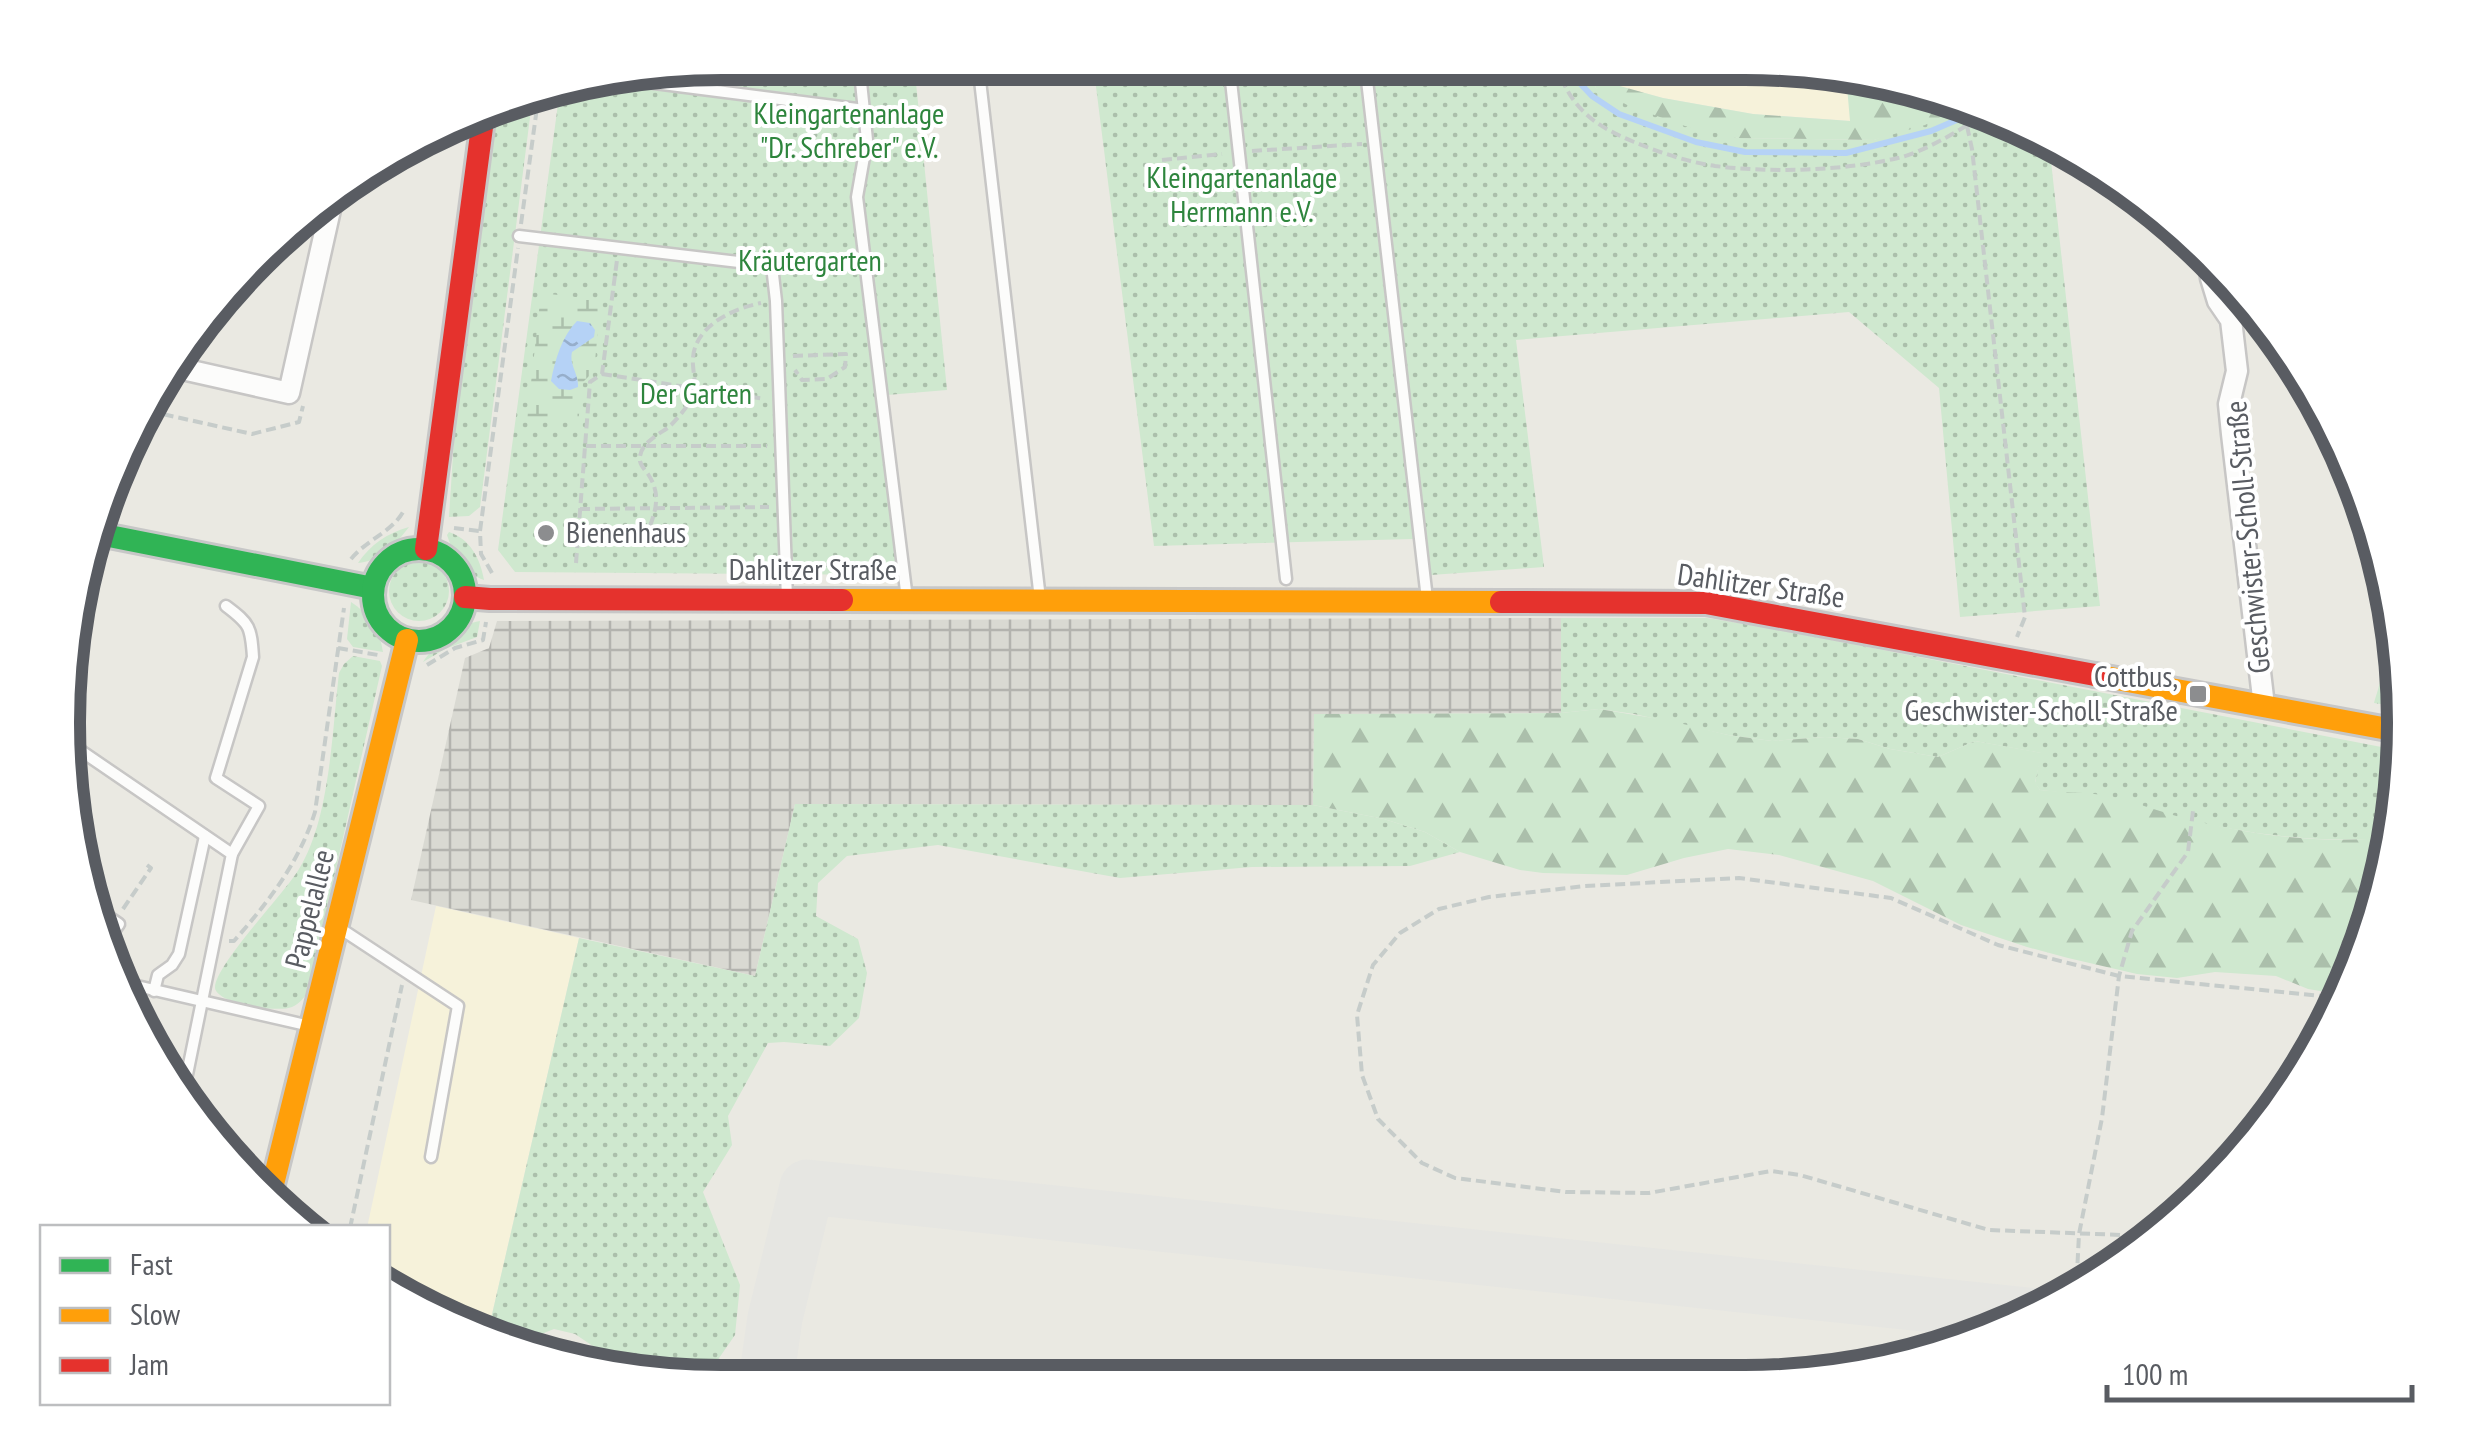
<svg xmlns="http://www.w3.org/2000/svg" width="2467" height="1445" viewBox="0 0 2467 1445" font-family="'PT Sans Narrow',sans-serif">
	<defs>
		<pattern id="industrial-grid" width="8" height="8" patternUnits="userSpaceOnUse" patternTransform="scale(2.5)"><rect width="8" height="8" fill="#d9d9d2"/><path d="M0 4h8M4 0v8" fill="none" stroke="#b3b3ae"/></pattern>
		<pattern id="grass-dots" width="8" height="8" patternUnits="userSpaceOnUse" patternTransform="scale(2.5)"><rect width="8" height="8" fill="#cfe8cf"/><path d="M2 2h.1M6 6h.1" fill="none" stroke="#abbfab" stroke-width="1.8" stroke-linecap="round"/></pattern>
		<pattern id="forest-firs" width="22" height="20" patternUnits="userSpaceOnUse" patternTransform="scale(2.5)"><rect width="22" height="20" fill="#cfe8cf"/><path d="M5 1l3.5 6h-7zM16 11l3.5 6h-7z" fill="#abbfab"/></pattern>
		<pattern id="wetland-marsh" width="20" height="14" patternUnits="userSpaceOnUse" patternTransform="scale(2.5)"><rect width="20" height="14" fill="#cfe8cf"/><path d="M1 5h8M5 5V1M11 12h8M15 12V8" fill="none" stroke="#abbfab"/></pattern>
		<pattern id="water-ripples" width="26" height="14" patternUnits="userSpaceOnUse" patternTransform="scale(2.5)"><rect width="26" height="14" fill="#b5d2f6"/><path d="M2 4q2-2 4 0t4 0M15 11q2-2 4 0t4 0" fill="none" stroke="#96aecb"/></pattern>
	</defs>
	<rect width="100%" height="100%" fill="#eae9e2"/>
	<g fill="#f6f2da">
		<polygon points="1577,64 1788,64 1846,75 1851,121 1753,114 1663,98 1578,75"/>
		<polygon points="436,906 579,938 487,1336 388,1287 388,1228 367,1228"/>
	</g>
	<polygon fill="url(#industrial-grid)" points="1561,618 1561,713 1314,714 1313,805 795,804 755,976 411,900 465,658 489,648 497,621"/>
	<g fill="url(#grass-dots)">
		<polygon points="723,63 914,63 947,390 875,396 898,575 515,572 498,550 560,89"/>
		<polygon points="1093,63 1358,63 1413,539 1154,546"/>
		<polygon points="1371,63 1577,64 1578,75 1591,78 1596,88 1738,138 1874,140 1968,103 2049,143 2100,606 1960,617 1939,388 1849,312 1516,340 1544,567 1431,575"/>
		<polygon points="533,94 480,507 469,516 449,517 457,392 494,106 511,97"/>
		<path d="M409,527c-12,16 -31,35 -51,36 12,-18 29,-30 51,-36z"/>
		<path d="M449,532c21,7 31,26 35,48 -19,-6 -31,-26 -37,-45z"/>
		<circle cx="419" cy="591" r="30"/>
		<path d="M351,602c18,11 29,30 32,50l-30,-5 -6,-8z"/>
		<path d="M1561,618h146l68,11 627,122 -9,86c-110,12 -219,-20 -326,-44l-27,-3 -5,-7 6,-30 -66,-12 -37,16 -48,-8 -32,-10 -33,-2 -53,4 -44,-6 -94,-21 -35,-5 -38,4z"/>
		<path d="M480,621l-3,16 -32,12 -22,13c11,-17 36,-38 57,-41z"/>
		<path d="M353,656l27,5 2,5 -74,326c-4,6 -9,12 -16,15 -14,6 -75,-3 -77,-19 -1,-22 70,-95 84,-119 31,-50 33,-137 40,-196l5,-9z"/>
		<polygon points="795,804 1313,805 1384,819 1425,832 1460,852 1410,866 1252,867 1120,878 938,845 847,856 818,883 816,916 858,939 867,973 859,1018 830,1046 784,1042 768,1043 728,1116 732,1145 703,1192 740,1285 735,1335 717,1361 673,1373 612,1359 575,1334 554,1329 514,1345 499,1342 487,1336 579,938 755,976"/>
	</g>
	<g fill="url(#forest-firs)">
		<polygon points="1846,75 1957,98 1968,103 1925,125 1874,140 1738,138 1685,126 1629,106 1596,88 1591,78 1663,98 1753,114 1850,121"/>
		<path d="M2385,572l7,21 11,111 -3,3 -26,-4c2,-8 6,-17 6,-25 1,-35 -15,-76 5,-106z"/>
		<path d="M1599,709l72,12 57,14 44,6 53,-4 33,2 32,10 48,8 37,-16 67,12 -7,29 5,8c21,2 42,2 62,5 33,6 65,20 98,27 64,15 128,22 193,15l-1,14 -38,124 -10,20 -36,-6 -32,-13 -61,-4 -38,6 -40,-4 -69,-16 -41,-11 -66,-22 -88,-44 -94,-26 -51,-6 -44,9 -57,17 -84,-2 -23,-3 -60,-18 -35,-20 -41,-13 -71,-14 1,-91 247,-1z"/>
	</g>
	<polygon fill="url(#wetland-marsh)" points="541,293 601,300 594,371 583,382 578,423 527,419"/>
	<path fill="url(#water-ripples)" d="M577,321l13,2 5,7 -1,7 -22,15c-3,13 7,22 6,35l-8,3 -11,-1 -8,-8c4,-21 11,-45 26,-60z"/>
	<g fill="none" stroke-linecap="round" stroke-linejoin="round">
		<polyline stroke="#b5d2f6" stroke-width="6" points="1570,64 1574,77 1592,96 1619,114 1696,142 1745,152 1846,153 1931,131 1959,119 1976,107"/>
		<polyline stroke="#e6e6e2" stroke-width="55" points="766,1381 775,1318 807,1187 2028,1315"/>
		<defs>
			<g id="lane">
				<polyline points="859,63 867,140 857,197 907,599"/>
				<polyline points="978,63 1040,599"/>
				<polyline points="1229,63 1286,579"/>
				<polyline points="1365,63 1427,599"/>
				<polyline points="623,79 865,110"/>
				<polyline points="519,236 772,266 776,301 787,599"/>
				<path d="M226,606c24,18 25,21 27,51l-37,121 43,28 -27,48"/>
				<polyline points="65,740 232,854 183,1094"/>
				<polyline points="93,906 119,924 103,946"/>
				<polyline points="341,929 458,1006 431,1157"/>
				<polyline points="124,983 310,1026"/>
				<polyline points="154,991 158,975 172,965 179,954 205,836"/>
			</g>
			<g id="street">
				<polyline points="2208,253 2211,278 2218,301 2231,320 2237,371 2229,404 2232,434 2264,706"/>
				<polyline points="169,366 289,393 334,192"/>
			</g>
			<g id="fast">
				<polyline points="94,533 373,588"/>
				<circle cx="419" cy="595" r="46"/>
			</g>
			<g id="slow">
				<polyline points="842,600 1501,602"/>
				<polyline points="2095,675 2404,732"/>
				<polyline points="271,1192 407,640"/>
			</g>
			<g id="jam">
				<polyline points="426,549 484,112"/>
				<polyline points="465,597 490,599 842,600"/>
				<polyline points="1501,602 1706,603 2095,675"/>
			</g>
		</defs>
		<use href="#lane" stroke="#c7c6c5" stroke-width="15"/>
		<use href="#street" stroke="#c7c6c5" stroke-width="25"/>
		<use href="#fast" stroke="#c7c7c7" stroke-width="28"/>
		<use href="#slow" stroke="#c7c7c7" stroke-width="28"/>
		<use href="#jam" stroke="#c7c7c7" stroke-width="28"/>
		<g stroke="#c6ccca" stroke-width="4" stroke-dasharray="10 5" stroke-linecap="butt">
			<polyline points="1145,63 1148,84"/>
			<path d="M1556,64c6,17 13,33 26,46 14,15 33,24 52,32 25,10 53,20 81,24 57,7 127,5 183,-8 26,-6 67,-30 88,-46"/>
			<polyline points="1967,126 1972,149 2025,617 2017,637"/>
			<polyline points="1252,151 1362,144"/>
			<polyline points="1162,160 1222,154"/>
			<polyline points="521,224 539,93"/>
			<polyline points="793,356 846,354 845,367 827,379 802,380 795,370"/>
			<polyline points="602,374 765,399"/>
			<polyline points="149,411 252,434 299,422 303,406"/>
			<polyline points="586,446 767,446"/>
			<polyline points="580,509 769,507"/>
			<path d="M650,526c7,-19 10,-34 -2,-52 -3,-4 -7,-8 -8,-13 -2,-17 18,-26 29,-34 7,-7 15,-16 20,-24 9,-14 5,-23 4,-38 -3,-37 38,-56 68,-62"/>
			<polyline points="454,528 479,531"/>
			<path d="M351,559c16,-20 44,-28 54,-51"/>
			<polyline points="576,563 590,382 602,374 617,260"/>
			<polyline points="492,573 481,554 480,531 518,248"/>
			<polyline points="338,648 378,655"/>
			<polyline points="427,665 455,648 483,640 486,622"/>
			<polyline points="123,909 151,868 147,865"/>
			<path d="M229,941h5c35,-40 65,-78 81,-129l29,-204"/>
			<polyline points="350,1228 402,985"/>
			<polyline points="2150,1236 1989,1230 1800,1175 1771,1171 1649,1193 1566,1192 1455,1178 1422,1163 1378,1119 1362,1075 1357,1015 1373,965 1400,933 1439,909 1489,897 1585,886 1739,878 1891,898 1998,945 2119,976 2342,998"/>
			<polyline points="2076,1293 2079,1234 2102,1118 2119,976 2132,931 2188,852 2193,811"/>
		</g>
		<use href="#lane" stroke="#fcfcfb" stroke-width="10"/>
		<use href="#street" stroke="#fcfcfb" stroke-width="20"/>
		<use href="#fast" stroke="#30b455" stroke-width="22"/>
		<use href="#slow" stroke="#ff9f0a" stroke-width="22"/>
		<use href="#jam" stroke="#e5322d" stroke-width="22"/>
	</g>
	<g fill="#8c8d8f" stroke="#fff" stroke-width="4">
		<circle cx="546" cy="533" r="10"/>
		<rect x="2188" y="684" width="20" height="20" rx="5"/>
	</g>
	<g text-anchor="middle" stroke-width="8" stroke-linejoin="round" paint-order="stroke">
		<g font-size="30" fill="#2e853d" stroke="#fff">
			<text x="849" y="124">Kleingartenanlage<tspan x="849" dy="34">"Dr. Schreber" e.V.</tspan></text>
			<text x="1242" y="188">Kleingartenanlage<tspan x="1242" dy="34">Herrmann e.V.</tspan></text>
			<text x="810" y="271">Kräutergarten</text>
			<text x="696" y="404">Der Garten</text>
		</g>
		<g font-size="30" fill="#595c62" stroke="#fff" text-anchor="start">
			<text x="566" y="543">Bienenhaus</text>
			<text x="2178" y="687" text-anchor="end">Cottbus,<tspan x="2178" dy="34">Geschwister-Scholl-Straße</tspan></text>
		</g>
		<g font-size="30" fill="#595c62" stroke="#fff">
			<text transform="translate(2248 537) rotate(-95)" y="10">Geschwister-Scholl-Straße</text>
			<text x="813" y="580">Dahlitzer Straße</text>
			<text transform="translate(1761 586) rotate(8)" y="10">Dahlitzer Straße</text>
			<text transform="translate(310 909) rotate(-76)" y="10">Pappelallee</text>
		</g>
	</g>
	<path d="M0 0H2467V1445H0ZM722 80H1745A642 642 0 0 1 2387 722V723A642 642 0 0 1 1745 1365H722A642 642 0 0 1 80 723V722A642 642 0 0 1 722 80Z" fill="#fff" fill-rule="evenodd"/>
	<path fill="none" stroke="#595c62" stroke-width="12" d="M722 80H1745A642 642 0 0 1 2387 722V723A642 642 0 0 1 1745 1365H722A642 642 0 0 1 80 723V722A642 642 0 0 1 722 80Z"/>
	<rect x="40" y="1225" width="350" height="180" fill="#ffffff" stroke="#bdbec0" stroke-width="2.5"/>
	<rect x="60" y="1258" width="50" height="15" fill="#30b455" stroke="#bdbec0" stroke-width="2.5"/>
	<text x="130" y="1275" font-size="30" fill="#595c62">Fast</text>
	<rect x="60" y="1308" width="50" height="15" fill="#ff9f0a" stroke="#bdbec0" stroke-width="2.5"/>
	<text x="130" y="1325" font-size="30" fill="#595c62">Slow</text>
	<rect x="60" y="1358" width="50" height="15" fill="#e5322d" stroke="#bdbec0" stroke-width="2.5"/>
	<text x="130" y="1375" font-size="30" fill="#595c62">Jam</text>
	<path d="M2107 1385v15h305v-15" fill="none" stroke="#595c62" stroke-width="5"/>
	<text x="2122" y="1385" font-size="30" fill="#595c62" stroke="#ffffff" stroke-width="8" paint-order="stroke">100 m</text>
</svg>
